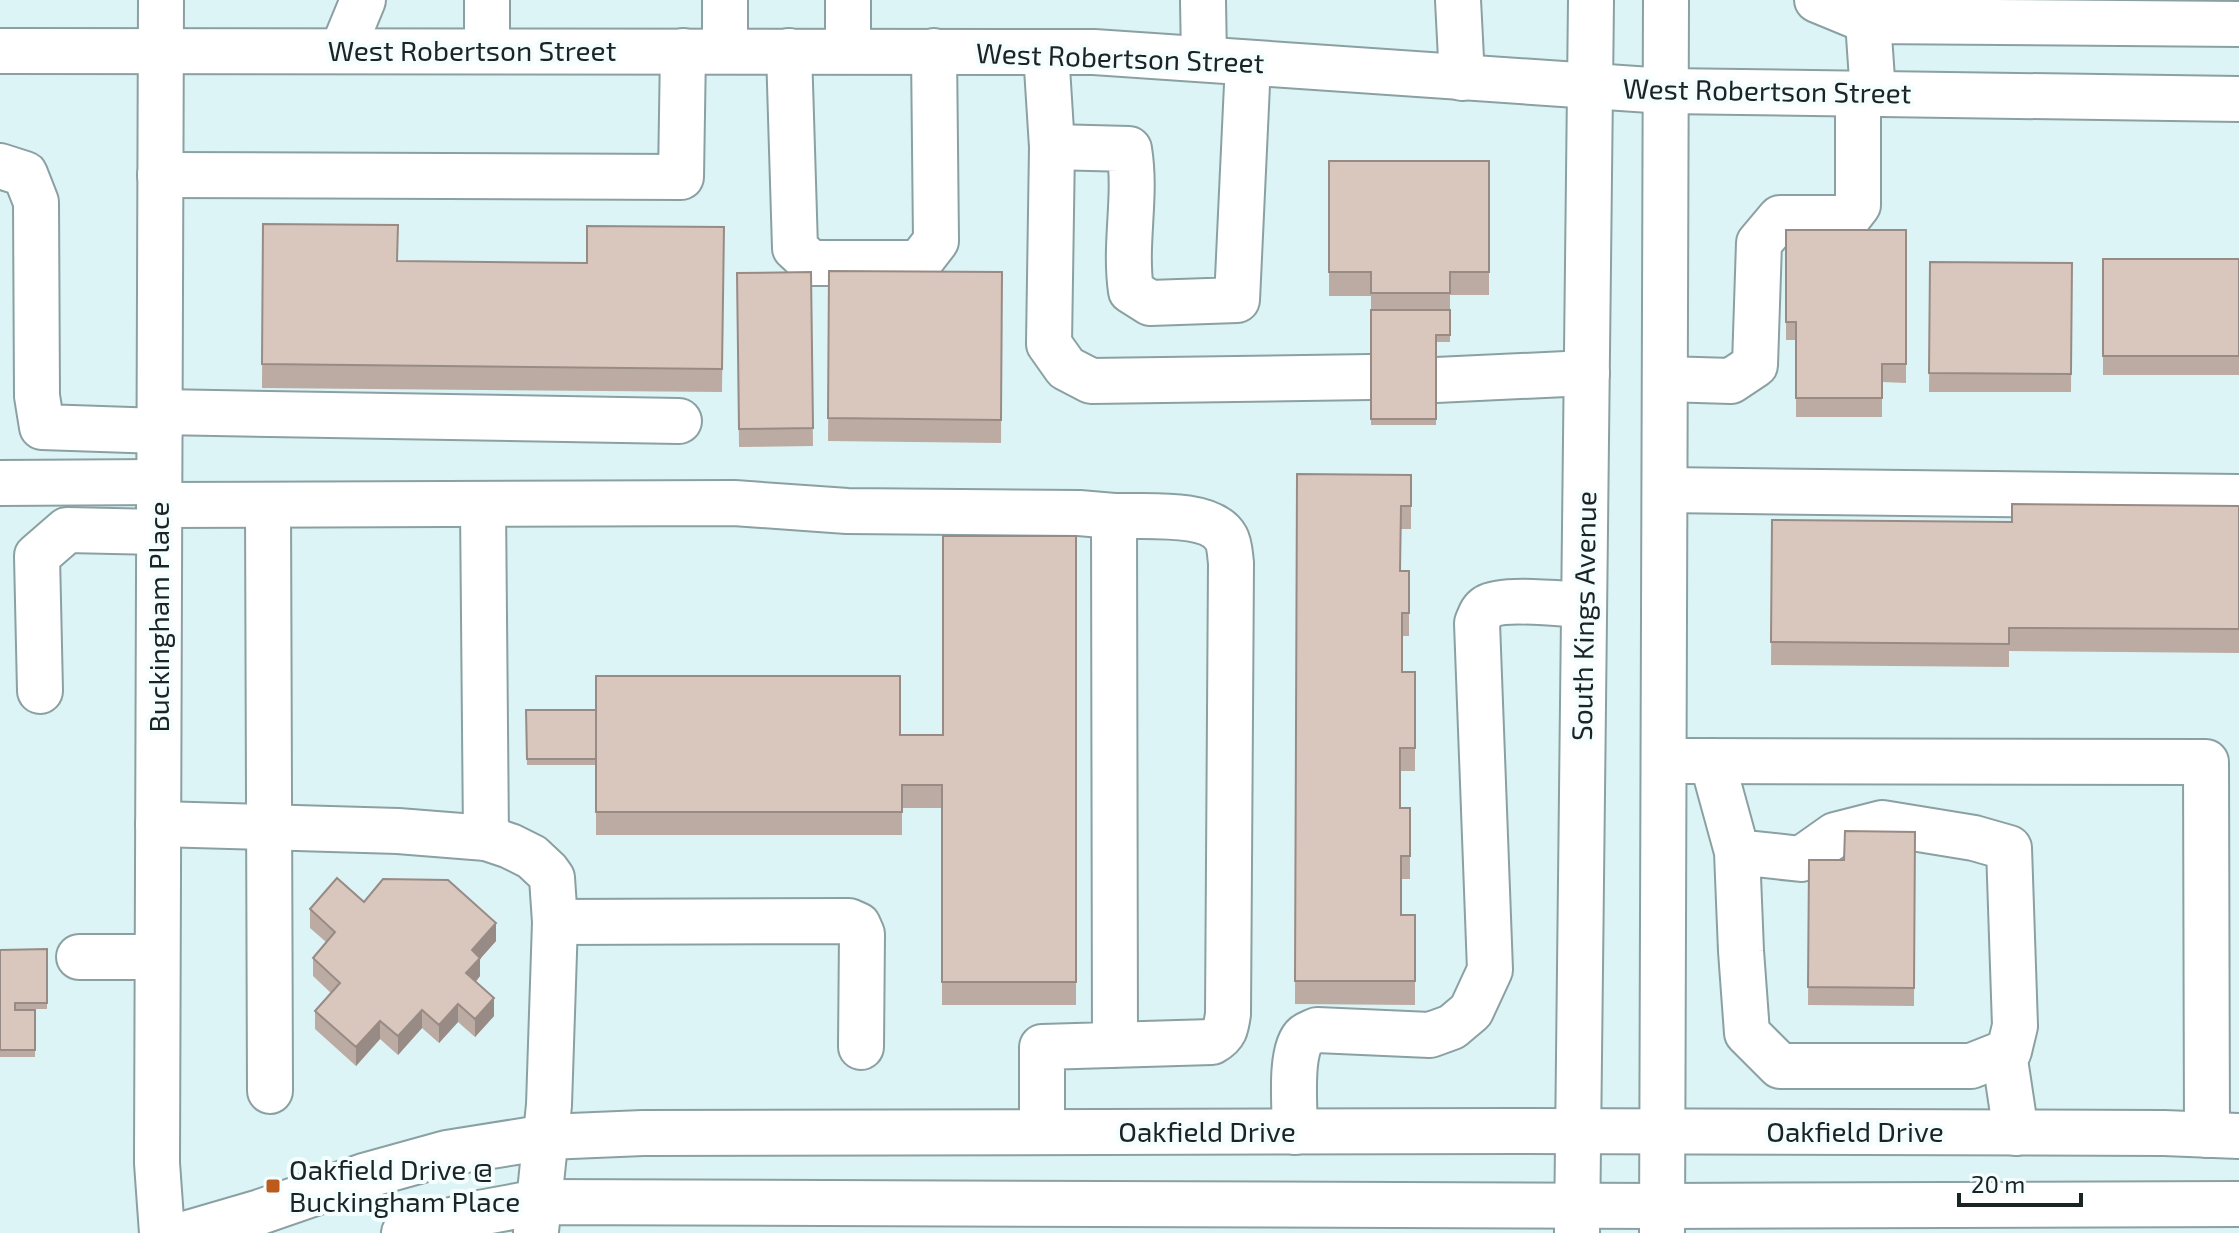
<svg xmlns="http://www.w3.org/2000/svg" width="2239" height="1233" viewBox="0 0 2239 1233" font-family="'Exo 2',sans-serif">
	<rect width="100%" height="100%" fill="#ddf4f6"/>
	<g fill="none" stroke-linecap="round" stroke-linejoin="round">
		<defs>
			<g id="minor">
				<polyline points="161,0 157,1163 162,1233"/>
				<polyline points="487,0 487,51"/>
				<polyline points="725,0 725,51"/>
				<polyline points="848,0 848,51"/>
				<polyline points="1203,0 1204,59"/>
				<polyline points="1458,0 1462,78"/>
				<polyline points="1817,0 1868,21"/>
				<polyline points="0,51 1094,52 1665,91 2239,99"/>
				<polyline points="342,51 363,0"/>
				<polyline points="789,51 795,248 811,263 919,263 936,241 934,51"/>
				<polyline points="1046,52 1052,147 1049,344 1066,368 1091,381 1371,377"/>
				<polyline points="1873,94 1868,21 2239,24"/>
				<path d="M1052,147l77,2c8,48 -5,93 2,142l19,12 87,-3 11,-237"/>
				<polyline points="0,166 25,174 36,202 37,396 42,427 160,431"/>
				<polyline points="160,175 681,177 683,51"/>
				<polyline points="1665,379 1731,381 1755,365 1759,243 1780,218 1848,218 1858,205 1858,94"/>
				<polyline points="1436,380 1587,373"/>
				<polyline points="160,412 679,421"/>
				<polyline points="0,483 159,482"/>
				<polyline points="1665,490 2239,497"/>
				<polyline points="159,505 734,503 847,511 1079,513 1114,516"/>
				<polyline points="268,505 270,1091"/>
				<polyline points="483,505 486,838"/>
				<polyline points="40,691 37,556 67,530 159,532"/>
				<polyline points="1686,761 2206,762 2207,1135"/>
				<polyline points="1712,761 1737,852 1741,951 1747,1033 1780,1066 1971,1066 2009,1051 2015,1026 2009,848 1974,838 1882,823 1835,835 1801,859 1737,852"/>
				<polyline points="158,824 398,831 486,838 510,846 532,857 547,871 552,878 555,922 849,921 858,925 862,934 861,1047"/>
				<polyline points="79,957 157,957"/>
				<polyline points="2004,1053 2016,1133"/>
				<path d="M1042,1132v-85l170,-5c13,-7 14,-14 16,-28l3,-451c-1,-7 -1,-18 -5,-25 -15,-28 -84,-21 -112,-22l1,529"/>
				<path d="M1295,1132c0,-21 -6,-83 10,-96 4,-3 8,-4 12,-6l113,5 22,-8 19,-16 19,-41 -13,-347c3,-7 4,-12 10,-16 16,-10 76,-3 97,-2"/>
				<polyline points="536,1231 549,1105 555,922"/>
				<polyline points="188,1233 260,1212 364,1176 447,1153 547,1137 643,1133 1517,1131 2164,1133 2239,1136"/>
				<polyline points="404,1233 474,1214 539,1202 1662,1206 2239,1204"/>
			</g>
			<g id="major">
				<polyline points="1577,1233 1591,0"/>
				<polyline points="1662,1233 1666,0"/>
			</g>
		</defs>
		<use href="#minor" stroke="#8ba0a2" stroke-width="48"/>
		<use href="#major" stroke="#8ba0a2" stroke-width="48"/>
		<use href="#minor" stroke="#fff" stroke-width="44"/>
		<use href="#major" stroke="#fff" stroke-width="44"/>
	</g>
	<g fill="#bbaba3">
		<polygon points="1329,161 1489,161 1489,295 1450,295 1450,342 1436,342 1436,425 1371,425 1371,296 1329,296"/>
		<polygon points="263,224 398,261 587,263 724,227 722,392 262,388"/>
		<polygon points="1786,230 1906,230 1906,383 1882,382 1882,417 1796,417 1796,340 1786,340"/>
		<rect x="2103" y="259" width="136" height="116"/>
		<polygon points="1930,262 2072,263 2071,392 1929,392"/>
		<polygon points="829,271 1002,272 1001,443 828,441"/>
		<polygon points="811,272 813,446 739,447 737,273"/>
		<polygon points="1297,474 1411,475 1411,529 1401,529 1401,571 1409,571 1409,636 1402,636 1402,672 1415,672 1415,771 1400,771 1400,808 1410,808 1410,879 1401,879 1401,915 1415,915 1415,1005 1295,1004"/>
		<polygon points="2239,506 2239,653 2009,651 2009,667 1771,665 1772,520 2012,522"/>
		<polygon points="1076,536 1076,1005 942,1005 942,808 902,808 902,835 596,835 596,765 527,765 526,710 900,735 943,735"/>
		<polygon points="1915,832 1914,1006 1808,1005 1809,860 1844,860"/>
		<polygon points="364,902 496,941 480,959 480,976 476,982 494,1016 475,1037 458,1022 439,1043 422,1028 398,1055 380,1039 356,1066 315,1029 315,1011 331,993 313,976 313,958 326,942 310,928 310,909"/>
		<polygon points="47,949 47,1009 15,1009 35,1010 35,1057 0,1057 0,950"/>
	</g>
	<g fill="#988b85">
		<polygon points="496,923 496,941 480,959 480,976 466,992 466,973 472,950"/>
		<polygon points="494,998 494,1016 475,1037 475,1019"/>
		<polygon points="458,1004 458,1022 439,1043 439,1025"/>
		<polygon points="422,1010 422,1028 398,1055 398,1036"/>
		<polygon points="380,1021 380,1039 356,1066 356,1047"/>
	</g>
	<g fill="#d9c7be" stroke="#988b85" stroke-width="2">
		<polygon points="1329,161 1489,161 1489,272 1450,272 1450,293 1371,293 1371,272 1329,272"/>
		<polygon points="263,224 398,225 397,261 587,263 587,226 724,227 722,369 262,364"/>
		<polygon points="1786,230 1906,230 1906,364 1882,364 1882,398 1796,398 1796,322 1786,322"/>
		<rect x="2103" y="259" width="136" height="97"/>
		<polygon points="1930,262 2072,263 2071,374 1929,373"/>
		<polygon points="829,271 1002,272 1001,420 828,418"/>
		<polygon points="811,272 813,428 739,429 737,273"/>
		<polygon points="1371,310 1450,310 1450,335 1436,335 1436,419 1371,419"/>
		<polygon points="1297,474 1411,475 1411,506 1401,506 1400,571 1409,571 1409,613 1402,613 1402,672 1415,672 1415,748 1400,748 1400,808 1410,808 1410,856 1401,856 1401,915 1415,915 1415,981 1295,981"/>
		<polygon points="2012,504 2239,506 2239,629 2009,628 2009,644 1771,642 1772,520 2012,522"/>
		<polygon points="943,536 1076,536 1076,982 942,982 942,785 902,785 902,812 596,812 596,676 900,676 900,735 943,735"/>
		<polygon points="526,710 596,710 596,759 527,759"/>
		<polygon points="1845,831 1915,832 1914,988 1808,987 1809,860 1844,860"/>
		<polygon points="337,878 364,902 383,879 448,880 496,923 472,950 480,958 466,973 494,998 475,1019 458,1004 439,1025 422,1010 398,1036 380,1021 356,1047 315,1011 340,983 313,958 335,932 310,909"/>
		<polygon points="47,949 47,1003 15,1003 15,1010 35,1010 35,1050 0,1050 0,950"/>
	</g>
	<rect fill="#bd5b1d" stroke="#f5feff" stroke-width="3" x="265" y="1178" width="16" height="16" rx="4"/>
	<g text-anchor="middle" stroke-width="8" stroke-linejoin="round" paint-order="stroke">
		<g font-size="28" fill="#1b2324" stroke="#f5feff">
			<text x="472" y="61">West Robertson Street</text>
			<text transform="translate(1120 58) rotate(2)" y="10">West Robertson Street</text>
			<text transform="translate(1767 91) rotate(1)" y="10">West Robertson Street</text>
			<text transform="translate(1584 616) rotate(-89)" y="10">South Kings Avenue</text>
			<text transform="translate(159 617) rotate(-90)" y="10">Buckingham Place</text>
			<text x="1207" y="1142">Oakfield Drive</text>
			<text x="1855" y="1142">Oakfield Drive</text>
		</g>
		<g font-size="28" fill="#1b2324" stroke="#f5feff" text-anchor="start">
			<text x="289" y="1180">Oakfield Drive @<tspan x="289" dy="32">Buckingham Place</tspan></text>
		</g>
	</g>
	<path d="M1959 1193v12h122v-12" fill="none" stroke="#1b2324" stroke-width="4"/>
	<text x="1971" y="1193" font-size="24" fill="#1b2324" stroke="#f5feff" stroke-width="6" paint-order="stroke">20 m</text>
</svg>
